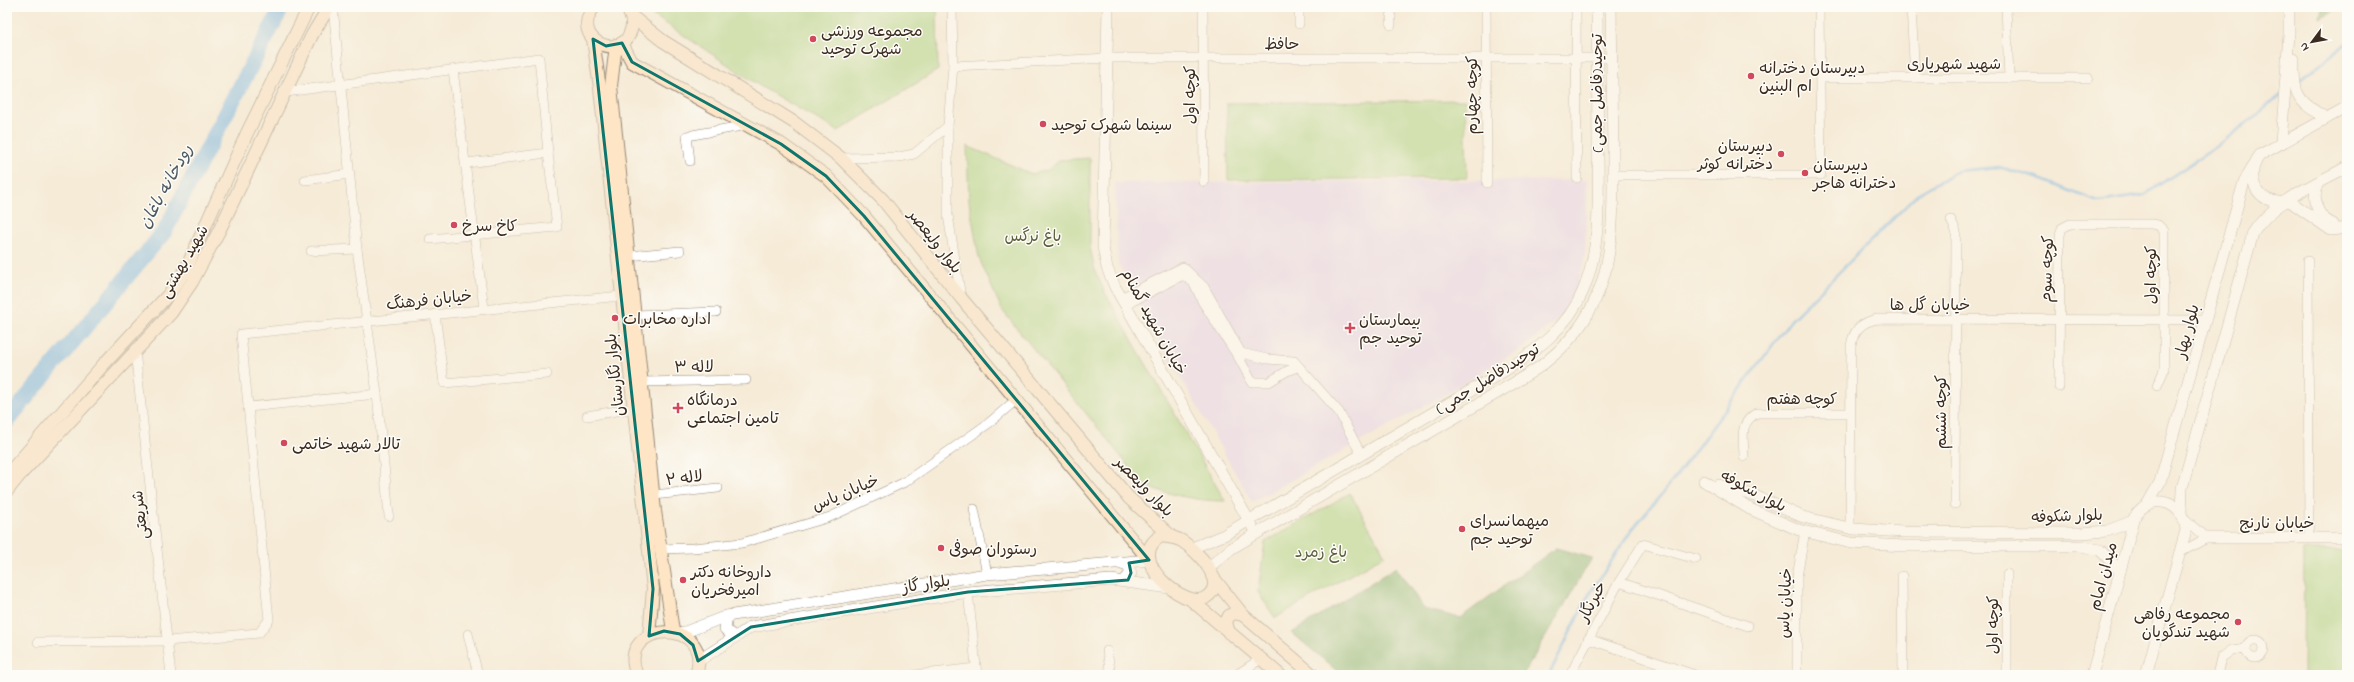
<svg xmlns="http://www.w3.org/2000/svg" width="2354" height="682" viewBox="0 0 2354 682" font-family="'Indie Flower','Playpen Sans Arabic',sans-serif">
	<rect width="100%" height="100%" fill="#fdfcf7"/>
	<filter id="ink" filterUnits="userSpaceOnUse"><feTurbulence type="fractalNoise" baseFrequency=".025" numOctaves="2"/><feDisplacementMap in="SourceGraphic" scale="8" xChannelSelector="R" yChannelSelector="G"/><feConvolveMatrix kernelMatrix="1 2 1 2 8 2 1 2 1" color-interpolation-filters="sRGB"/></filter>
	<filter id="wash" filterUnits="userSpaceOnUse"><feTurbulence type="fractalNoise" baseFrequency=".012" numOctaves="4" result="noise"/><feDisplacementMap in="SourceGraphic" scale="16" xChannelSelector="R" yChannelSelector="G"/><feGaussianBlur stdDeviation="0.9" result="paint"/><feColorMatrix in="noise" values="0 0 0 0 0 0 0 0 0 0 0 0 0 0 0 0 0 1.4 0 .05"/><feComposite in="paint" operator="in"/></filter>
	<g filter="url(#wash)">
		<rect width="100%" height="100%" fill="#f6ebd7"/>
		<polygon fill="#e5d3f1" points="1587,180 1585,255 1574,306 1522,348 1442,396 1252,502 1141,308 1118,263 1115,183"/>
		<g fill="#a9d684" stroke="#728051">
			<polygon points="641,7 937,7 938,70 838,131 763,88"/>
			<polygon points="1465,100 1467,178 1228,180 1227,103"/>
			<path d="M967,146l65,28 16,-4 12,-10 30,-2v89l5,24 10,22 120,208c-29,0 -53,-6 -80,-15l-143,-176 -23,-52 -10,-57z"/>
			<polygon points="1350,493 1385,555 1275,618 1258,592 1265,542"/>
			<polygon points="2304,550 2347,550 2347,675 2303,675"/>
		</g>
		<g fill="#86b772" stroke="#607048">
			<polygon points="2322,7 2341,7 2320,18"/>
			<polygon points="1556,548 1592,558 1523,675 1342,675 1292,633 1396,567 1424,609 1460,618"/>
		</g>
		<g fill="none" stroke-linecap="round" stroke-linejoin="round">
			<g stroke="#70b4e6" stroke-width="2.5">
				<polyline points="2297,82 2347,43"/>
				<polyline points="1549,675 1587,598 1631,531 1675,478 1791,320 1919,193 1957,171 1999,167 2037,178 2098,202 2144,195 2219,145 2281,95"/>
			</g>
			<polyline stroke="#70b4e6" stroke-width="16" points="7,421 164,232 282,7"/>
		</g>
	</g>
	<g filter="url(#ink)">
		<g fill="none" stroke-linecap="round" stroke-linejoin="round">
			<defs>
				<g id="minor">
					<polyline points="333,7 357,249 377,394 389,516"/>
					<polyline points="952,7 953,66 948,126 948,215 961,298"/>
					<polyline points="1203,7 1204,182"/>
					<polyline points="1299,7 1299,24"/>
					<polyline points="1391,7 1391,25"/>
					<polyline points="1486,7 1487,183"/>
					<polyline points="1576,7 1577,178"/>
					<polyline points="1911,7 1915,78"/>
					<polyline points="2006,7 2009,78"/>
					<polyline points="953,66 1108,58 1612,58"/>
					<polyline points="453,70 484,308"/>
					<polyline points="1821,78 2088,78"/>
					<polyline points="286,92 539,58 548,153 557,227 430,239"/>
					<polyline points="841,158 899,157 914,154 948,126"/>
					<polyline points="690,161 687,136 747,125"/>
					<polyline points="467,163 548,153"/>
					<polyline points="1613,175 1821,175 1819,7"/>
					<polyline points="305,180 350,174"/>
					<polyline points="1951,220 1956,231 1955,504"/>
					<polyline points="311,251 357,249"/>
					<polyline points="629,256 680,251"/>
					<polyline points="2308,261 2309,538"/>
					<polyline points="1121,298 1183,267 1204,287 1241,353 1267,359 1294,361 1339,412 1361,454"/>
					<polyline points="1125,305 1183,275 1194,283 1202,301 1239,358 1252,382 1269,382 1287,371 1297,367"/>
					<polyline points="435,314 444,383 547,374"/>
					<polyline points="635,315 716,312"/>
					<polyline points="135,351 171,675"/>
					<polyline points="642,382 746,380"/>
					<polyline points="2059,387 2060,235 2062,228 2070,224 2152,224 2158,225 2164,231 2164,370 2157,386"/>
					<polyline points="248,407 377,394"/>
					<polyline points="587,416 634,408"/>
					<path d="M1744,457c0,-18 -6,-34 13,-44h93"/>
					<polyline points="654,495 718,488"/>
					<polyline points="974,509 987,574"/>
					<path d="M1850,528l1,-182c2,-16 11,-24 26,-27l329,1"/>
					<polyline points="660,549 693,548 742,543 830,517 905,482 989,423 1016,400"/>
					<polyline points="2179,553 2207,538 2184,518"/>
					<polyline points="2007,574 2007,675"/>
					<polyline points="1902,576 1903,675"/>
					<polyline points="1619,582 1748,626"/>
					<polyline points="968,592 977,675"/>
					<polyline points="468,634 478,675"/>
					<polyline points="1588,639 1695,675"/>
					<circle cx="2255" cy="649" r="9"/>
					<polyline points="38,642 167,641 259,633 269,620 241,334 621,296"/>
					<polyline points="1107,651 1111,675"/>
					<polyline points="915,675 976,668"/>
					<polyline points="1236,675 1261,659"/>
					<polyline points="1570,675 1619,582 1643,544 1696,559"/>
					<polyline points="1797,675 1797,577 1805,531"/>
					<polyline points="2217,675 2221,658 2232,650 2246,648"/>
				</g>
				<g id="tertiary">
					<polyline points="1108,7 1103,247 1107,268 1115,287 1252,526"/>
					<path d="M2294,59c-1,34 2,42 32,59"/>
					<polyline points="2281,143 2289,34 2289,7"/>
					<path d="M2317,183c-4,17 -1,34 16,41"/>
					<polyline points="2288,200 2331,230 2347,228"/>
					<path d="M2285,202c-28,3 -42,-26 -25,-47l87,-48"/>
					<polyline points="1704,481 1750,509 1799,530 1851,543 1904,546 2081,546 2100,550 2120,571"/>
					<polyline points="1719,485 1755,496 1803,517 1853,529 1904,532 2082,533 2107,531 2133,521"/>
					<polyline points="2148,503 2160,482 2244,182 2253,166"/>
					<path d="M2181,513l1,-25 71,-255c20,-32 61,-48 94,-66"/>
					<polyline points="2207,538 2347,538"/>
					<path d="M1192,548l32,-13 282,-165c31,-20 62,-43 77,-79 19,-46 15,-95 15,-144 0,-47 -1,-93 -1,-140"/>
					<polyline points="1121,564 1128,566 1131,573 1124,581"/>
					<path d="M1208,568l24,-20 282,-165c10,-7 23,-13 33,-22 70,-56 66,-127 66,-208 -1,-49 -1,-97 -2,-146"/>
					<polyline points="727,616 725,629 734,637"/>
					<polyline points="680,634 727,616 987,574 1149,560"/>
					<polyline points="698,661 751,627 968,592 1111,580 1170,588"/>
					<path d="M2092,675l43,-159c16,-25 49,-15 51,14l-40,145"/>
				</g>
				<g id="secondary">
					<path d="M594,7c-26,32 28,57 37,23 3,-9 0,-17 -6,-23"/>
					<polyline points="630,15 663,41 795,123 841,158 883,200 961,298 1129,498 1172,537"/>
					<polyline points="593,39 600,88 653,589 649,636"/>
					<polyline points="622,43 632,62 781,144 826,176 864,216 1149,560"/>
					<polyline points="616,45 611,86 655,511 673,631"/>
					<polyline points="7,475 103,365 169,294 185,271 247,133 309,7"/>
					<polyline points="7,491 19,476 171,313 192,282 220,229 312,35 329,7"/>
					<path d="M1161,536c7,1 14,1 21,5 15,10 48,42 23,57 -20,12 -82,-40 -44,-62z"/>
					<polyline points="1212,576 1243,615 1313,675"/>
					<polyline points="1190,599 1280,675"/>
					<polyline points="1229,633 1226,622 1229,616 1234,613 1243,615"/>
					<path d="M637,675c-23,-54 78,-60 59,0"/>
				</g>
			</defs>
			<use href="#minor" stroke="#988a7a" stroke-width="10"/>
			<use href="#tertiary" stroke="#988a7a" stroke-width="12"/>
			<use href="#secondary" stroke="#988a7a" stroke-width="14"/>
			<use href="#minor" stroke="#fff" stroke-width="9"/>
			<use href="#tertiary" stroke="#fff" stroke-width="11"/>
			<use href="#secondary" stroke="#fde5c5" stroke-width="12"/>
		</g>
	</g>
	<path d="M0 0H2354V682H0ZM593,39l13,7 16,-3 10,19 149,82 45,32 38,40 285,344 -20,3 2,10 -3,7 -160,12 -217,35 -53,34 -5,-16 -13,-11 -16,-3 -15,5 4,-47z" fill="#f6ebd7" fill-opacity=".55" fill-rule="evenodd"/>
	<path fill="none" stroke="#0f766e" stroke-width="3" stroke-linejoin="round" d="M593,39l13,7 16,-3 10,19 149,82 45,32 38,40 285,344 -20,3 2,10 -3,7 -160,12 -217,35 -53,34 -5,-16 -13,-11 -16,-3 -15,5 4,-47z"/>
	<g fill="#d1495b" stroke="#fdfcf7" stroke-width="1.5">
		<circle cx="813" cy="39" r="4"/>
		<circle cx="1751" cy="76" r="4"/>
		<circle cx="1043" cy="124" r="4"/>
		<circle cx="1781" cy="154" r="4"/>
		<circle cx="1805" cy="173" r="4"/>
		<circle cx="454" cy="225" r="4"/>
		<circle cx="615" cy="318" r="4"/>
		<path d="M1348 322h4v4h4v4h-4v4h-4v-4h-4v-4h4z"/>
		<path d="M676 402h4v4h4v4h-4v4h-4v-4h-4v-4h4z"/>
		<circle cx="284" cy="443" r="4"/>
		<circle cx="1462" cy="529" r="4"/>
		<circle cx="941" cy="548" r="4"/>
		<circle cx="683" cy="580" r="4"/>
		<circle cx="2238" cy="622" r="4"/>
	</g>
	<g text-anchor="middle" stroke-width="3" stroke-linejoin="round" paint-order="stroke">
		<g font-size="16" fill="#3b2a1e" stroke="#fdfcf7" text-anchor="start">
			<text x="821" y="36">مجموعه ورزشی<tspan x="821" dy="18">شهرک توحید</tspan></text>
			<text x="1759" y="73">دبیرستان دخترانه<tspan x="1759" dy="18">ام البنین</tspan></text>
			<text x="1051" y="130">سینما شهرک توحید</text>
			<text x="1773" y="151" text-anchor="end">دبیرستان<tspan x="1773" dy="18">دخترانه کوثر</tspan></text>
			<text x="1813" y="170">دبیرستان<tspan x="1813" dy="18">دخترانه هاجر</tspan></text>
			<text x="462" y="231">کاخ سرخ</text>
			<text x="623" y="324">اداره مخابرات</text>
			<text x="1359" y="325">بیمارستان<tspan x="1359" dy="18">توحید جم</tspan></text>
			<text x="687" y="405">درمانگاه<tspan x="687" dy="18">تامین اجتماعی</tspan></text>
			<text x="292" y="449">تالار شهید خاتمی</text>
			<text x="1470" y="526">میهمانسرای<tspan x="1470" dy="18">توحید جم</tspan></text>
			<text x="949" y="554">رستوران صوفی</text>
			<text x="691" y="577">داروخانه دکتر<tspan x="691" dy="18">امیرفخریان</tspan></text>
			<text x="2230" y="619" text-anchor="end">مجموعه رفاهی<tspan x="2230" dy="18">شهید تندگویان</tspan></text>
		</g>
		<g font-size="16" fill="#3b2a1e" stroke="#fdfcf7">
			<text x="1282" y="49">حافظ</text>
			<text x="1954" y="69">شهید شهریاری</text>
			<text transform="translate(1596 93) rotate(-90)" y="6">توحید(فاضل جمی)</text>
			<text transform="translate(1189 95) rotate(-90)" y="6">کوچه اول</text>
			<text transform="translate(1471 95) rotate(-90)" y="6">کوچه چهارم</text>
			<text transform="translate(936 241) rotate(52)" y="6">بلوار ولیعصر</text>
			<text transform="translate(183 261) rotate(-60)" y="6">شهید بهشتی</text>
			<text transform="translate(2046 269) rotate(-88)" y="6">کوچه سوم</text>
			<text transform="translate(2150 275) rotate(-90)" y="6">کوچه اول</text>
			<text transform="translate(429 299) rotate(-6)" y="6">خیابان فرهنگ</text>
			<text x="1930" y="310">خیابان گل ها</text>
			<text transform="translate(1155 321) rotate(61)" y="6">خیابان شهید گمنام</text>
			<text transform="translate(2186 331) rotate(-75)" y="6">بلوار بهار</text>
			<text transform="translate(694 366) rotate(-1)" y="6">لاله ۳</text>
			<text transform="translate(614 375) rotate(-96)" y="6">بلوار نگارستان</text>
			<text transform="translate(1487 378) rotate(-32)" y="6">توحید(فاضل جمی)</text>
			<text x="1802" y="404">کوچه هفتم</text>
			<text transform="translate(1940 412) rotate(-90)" y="6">کوچه ششم</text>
			<text transform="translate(684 477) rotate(-7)" y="6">لاله ۲</text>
			<text transform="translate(1145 486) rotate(46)" y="6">بلوار ولیعصر</text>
			<text transform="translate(1754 490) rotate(28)" y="6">بلوار شکوفه</text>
			<text transform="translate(845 492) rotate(-23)" y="6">خیابان یاس</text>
			<text transform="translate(139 515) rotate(-97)" y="6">شریعتی</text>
			<text transform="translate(2067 515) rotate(-2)" y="6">بلوار شکوفه</text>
			<text x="2277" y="528">خیابان نارنج</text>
			<text transform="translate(2102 576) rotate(-75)" y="6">میدان امام</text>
			<text transform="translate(926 583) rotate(-9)" y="6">بلوار گاز</text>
			<text transform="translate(1591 601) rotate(-62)" y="6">خبرنگار</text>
			<text transform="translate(1784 603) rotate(-88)" y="6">خیابان یاس</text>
			<text transform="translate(1992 625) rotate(-90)" y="6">کوچه اول</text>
		</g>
		<g font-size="16" fill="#5c5e3d" stroke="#fdfcf7">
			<text x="1033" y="241">باغ نرگس</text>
			<text x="1321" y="557">باغ زمرد</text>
		</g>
		<g font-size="17" font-style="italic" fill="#4e5a64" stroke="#fdfcf7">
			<text transform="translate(165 186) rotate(-61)" y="6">رودخانه باغان</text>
		</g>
	</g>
	<rect width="2354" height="682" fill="none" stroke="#fdfcf7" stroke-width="24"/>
	<g transform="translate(2312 42) rotate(238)" stroke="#fdfcf7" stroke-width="3" paint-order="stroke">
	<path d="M0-3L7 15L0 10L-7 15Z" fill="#3b2a1e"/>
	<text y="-6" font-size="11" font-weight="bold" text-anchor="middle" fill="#3b2a1e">N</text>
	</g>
</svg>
